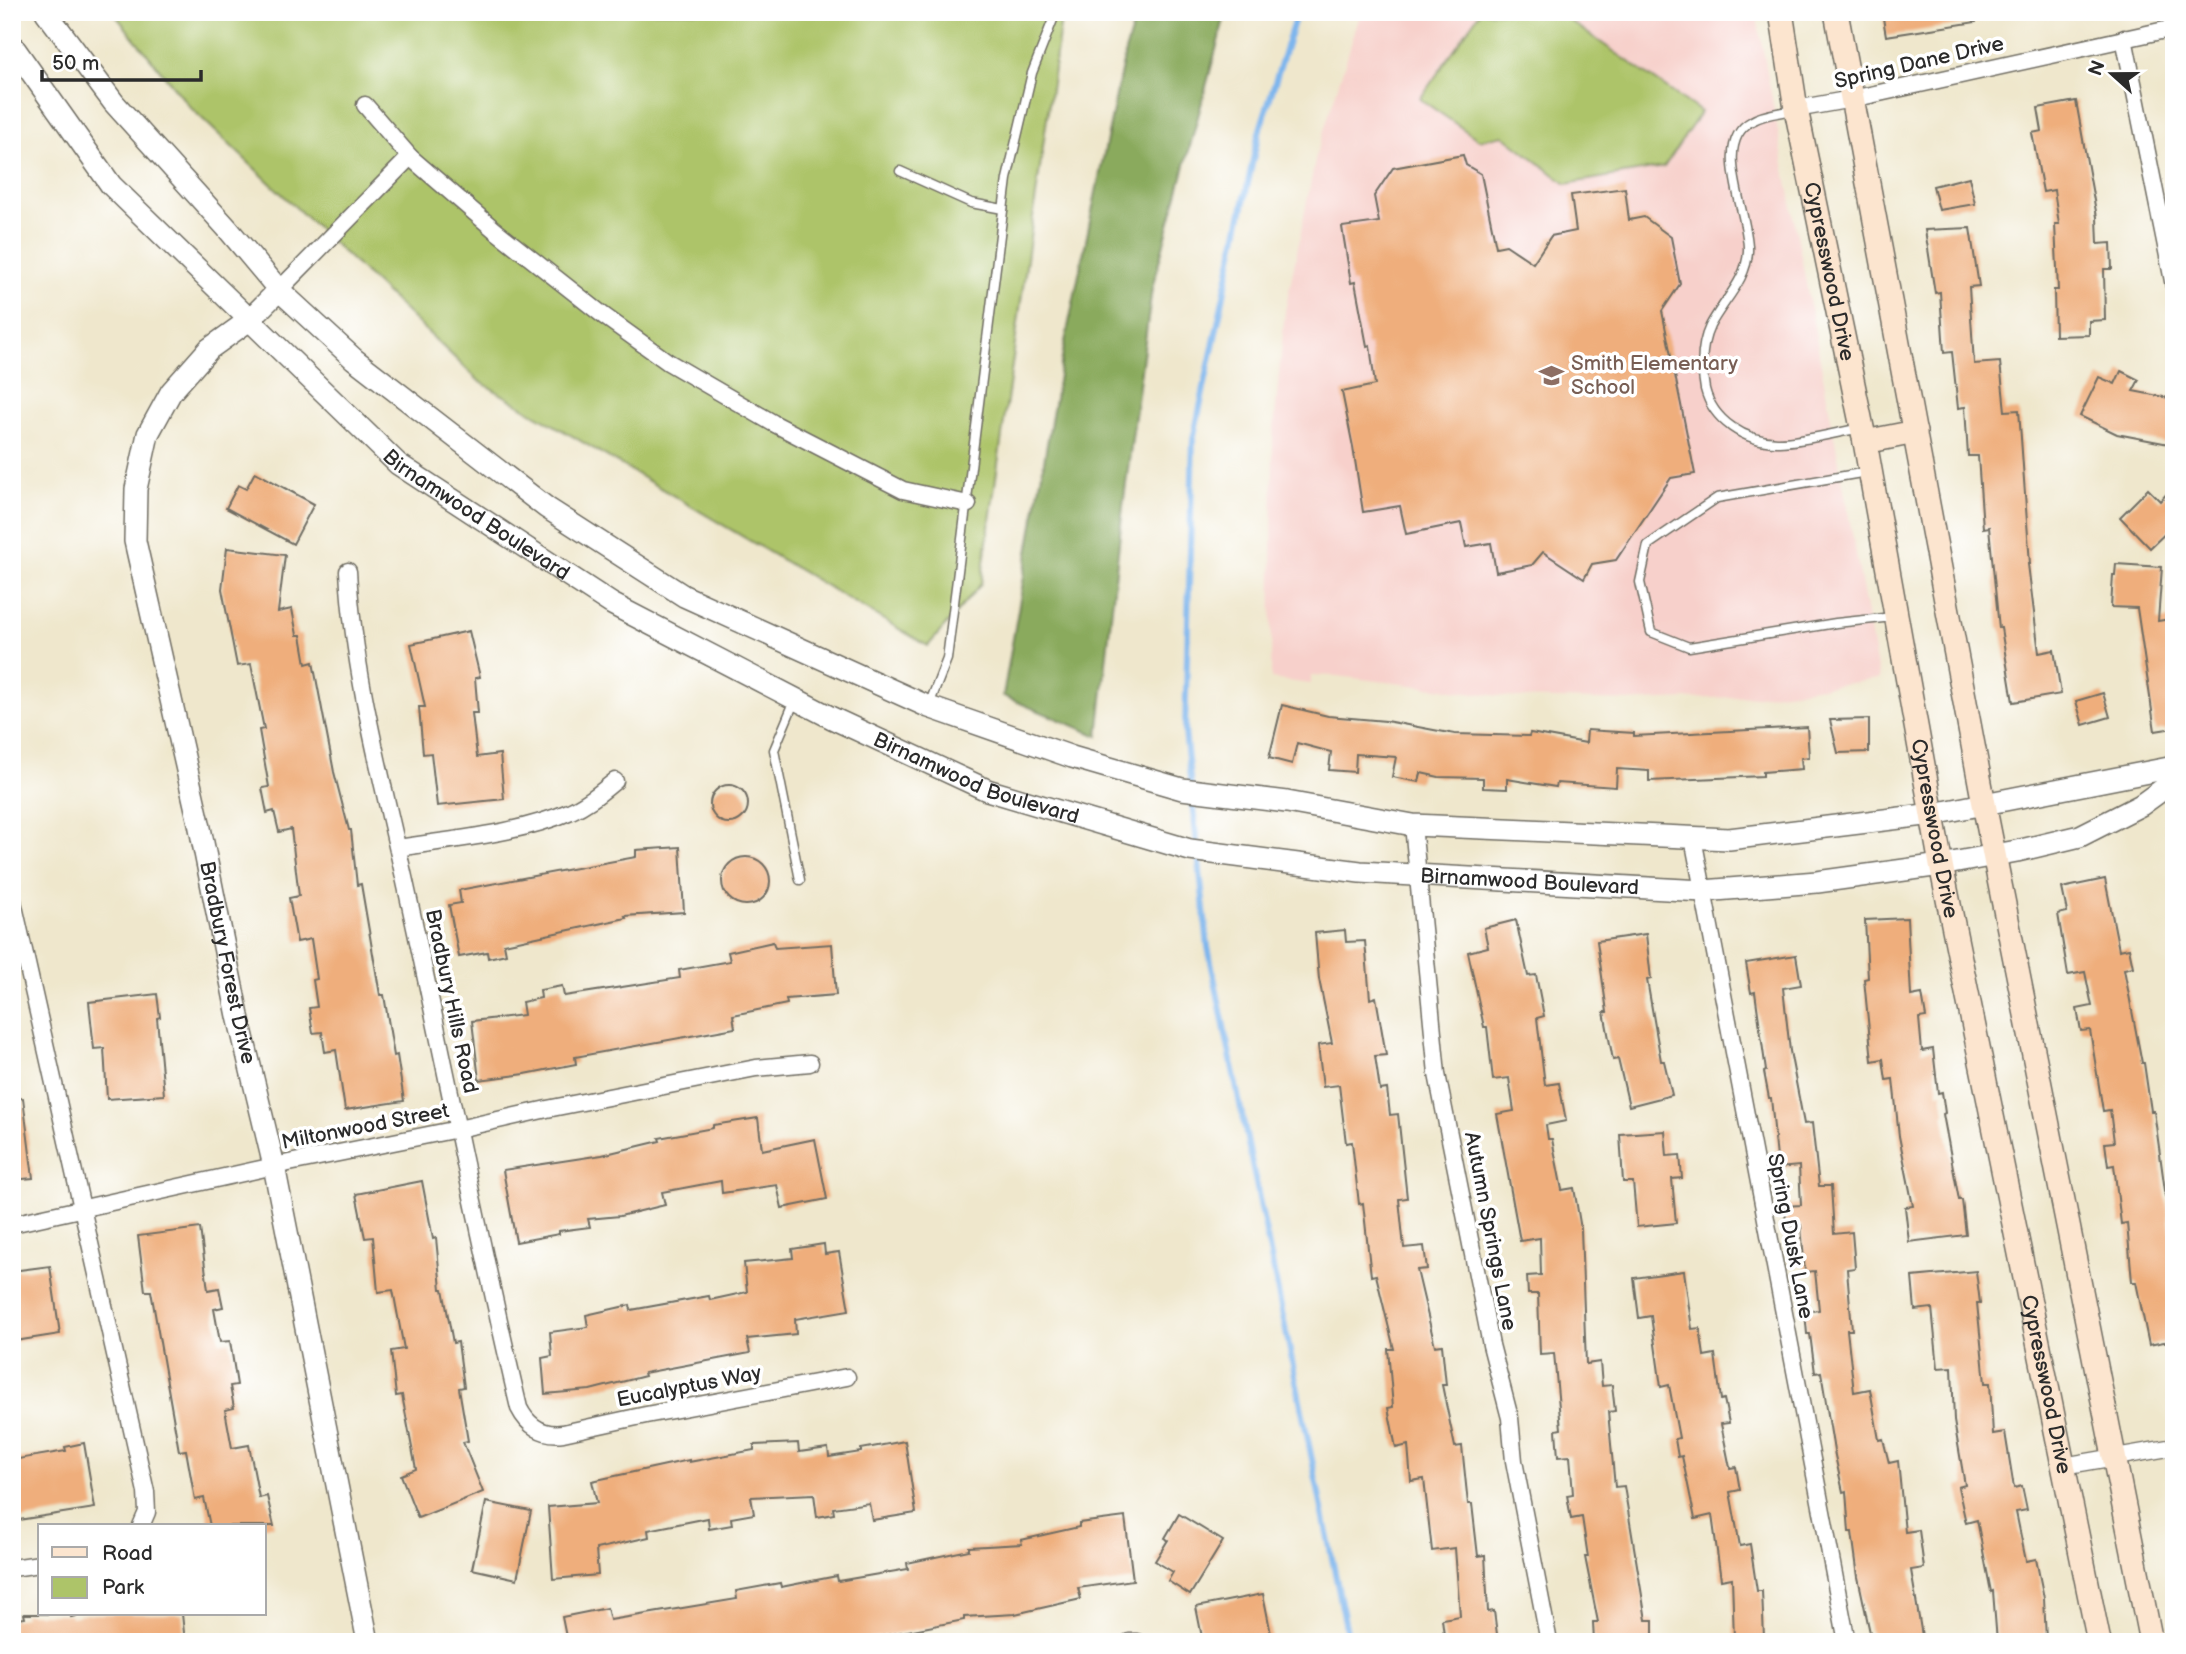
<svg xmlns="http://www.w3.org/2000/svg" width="2186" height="1654" viewBox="0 0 2186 1654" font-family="'Balsamiq Sans',sans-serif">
	<rect width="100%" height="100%" fill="#fff"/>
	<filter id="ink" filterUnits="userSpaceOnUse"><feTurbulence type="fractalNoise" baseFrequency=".0143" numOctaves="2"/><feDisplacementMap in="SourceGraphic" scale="14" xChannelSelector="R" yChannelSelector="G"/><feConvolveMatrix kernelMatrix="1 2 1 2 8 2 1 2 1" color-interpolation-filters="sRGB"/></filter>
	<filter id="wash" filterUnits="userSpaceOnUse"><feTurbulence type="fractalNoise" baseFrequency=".00686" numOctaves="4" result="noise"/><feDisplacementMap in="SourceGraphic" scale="28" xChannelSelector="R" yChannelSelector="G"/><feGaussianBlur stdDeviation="1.57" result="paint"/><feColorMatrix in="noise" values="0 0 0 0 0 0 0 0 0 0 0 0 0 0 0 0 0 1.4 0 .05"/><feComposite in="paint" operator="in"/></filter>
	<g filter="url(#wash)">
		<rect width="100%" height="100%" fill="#efe7cc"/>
		<polygon fill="#f7d0cb" points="1361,12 1756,12 1879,679 1758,696 1638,701 1517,698 1337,676 1311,675 1311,684 1271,679 1273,438 1285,311 1316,156"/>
		<g fill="#adc469" stroke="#6c784a" stroke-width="2">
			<polygon points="113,12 1062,12 981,584 928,646 479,381 190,107"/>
			<polygon points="1480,12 1557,12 1701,112 1664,167 1566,184 1503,135 1479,140 1420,99"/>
		</g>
		<polygon fill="#8aaa5d" stroke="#5a6a44" stroke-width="2" points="1137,12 1226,12 1152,288 1123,506 1098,736 1003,696 1064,347 1125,52"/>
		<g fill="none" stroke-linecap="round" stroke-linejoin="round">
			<polyline stroke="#7db5ed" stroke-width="6" points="1297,12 1258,136 1193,440 1185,731 1208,947 1349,1642"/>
		</g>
		<g id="blocks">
			<g fill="#efae7b">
				<polygon points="1882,12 1975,12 1976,22 1886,36"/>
				<polygon points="2076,101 2097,217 2098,244 2111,243 2112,269 2104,269 2105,320 2089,321 2089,335 2055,336 2054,290 2058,290 2055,224 2059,224 2054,190 2043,192 2032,133 2042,131 2038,108"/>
				<polygon points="1463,155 1466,165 1481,174 1496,247 1506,245 1533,263 1551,236 1576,231 1571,195 1625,188 1629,220 1644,217 1671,237 1680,284 1662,311 1695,474 1671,478 1616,560 1592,564 1584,579 1543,552 1532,565 1496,572 1491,543 1466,547 1461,523 1406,534 1400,506 1363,512 1353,447 1342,392 1375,385 1370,345 1367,346 1355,282 1351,283 1342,227 1379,222 1374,196 1393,168"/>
				<polygon points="1969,177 1975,204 1939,210 1933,186"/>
				<polygon points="1970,228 1979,286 1969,287 1974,364 2000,362 2005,411 2019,410 2030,564 2028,564 2039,653 2054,650 2061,694 2013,702 2001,628 1999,628 1989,527 1983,528 1978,456 1968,456 1965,407 1958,408 1952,352 1944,353 1940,292 1935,293 1925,230"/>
				<polygon points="2121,371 2139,380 2133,391 2174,399 2174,445 2117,434 2080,416 2099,377 2115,384"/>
				<polygon points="255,472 314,504 293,544 226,508 238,485 246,489"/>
				<polygon points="2174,486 2174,525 2150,548 2120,517 2148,489 2160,501"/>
				<polygon points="227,548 285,555 278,612 292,609 297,635 301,635 306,664 313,662 334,772 349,830 351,830 357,885 361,884 380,995 384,995 394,1056 397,1055 404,1101 345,1110 336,1050 325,1052 322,1032 313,1033 309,1008 317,1007 313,980 317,979 311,939 297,942 289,898 299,896 291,829 279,832 274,811 267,813 262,788 269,787 259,730 264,729 251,664 237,666 222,589"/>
				<polygon points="2116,564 2162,567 2158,621 2170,619 2174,643 2174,728 2155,731 2137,608 2111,607 2113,575 2115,575"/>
				<polygon points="469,631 480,677 475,678 478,713 472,713 477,757 500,754 504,799 437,806 431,753 423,754 419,707 425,707 411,644"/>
				<polygon points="2103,693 2110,717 2083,725 2076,701"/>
				<polygon points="1282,705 1328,716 1386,721 1455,734 1529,736 1530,733 1586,743 1587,730 1634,733 1634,736 1807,727 1809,757 1801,758 1802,769 1763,772 1763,776 1649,781 1649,771 1617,769 1616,787 1557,783 1556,787 1507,779 1507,789 1483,788 1483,778 1439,777 1421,773 1419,782 1392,777 1396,757 1356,754 1355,772 1329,770 1331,752 1297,743 1292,764 1269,758"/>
				<polygon points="1869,719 1869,752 1838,753 1830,720"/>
				<circle cx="729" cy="804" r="19"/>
				<polygon points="680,847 684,912 625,916 626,918 504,944 506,954 488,958 487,952 459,957 449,905 461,903 459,890 636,857 636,850"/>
				<circle cx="746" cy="881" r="24"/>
				<polygon points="2105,879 2119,950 2129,948 2133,967 2124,969 2142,1063 2144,1063 2151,1111 2154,1111 2171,1234 2174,1234 2174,1340 2149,1345 2136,1282 2132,1282 2127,1223 2121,1224 2114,1165 2108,1166 2105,1143 2114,1142 2110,1110 2103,1111 2090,1030 2081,1031 2077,1009 2092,1006 2085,972 2068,975 2058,914 2067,912 2062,888"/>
				<polygon points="1907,918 1911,996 1922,994 1926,1017 1919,1018 1922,1051 1933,1049 1938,1093 1942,1092 1945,1113 1943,1114 1959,1200 1962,1200 1966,1235 1909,1242 1905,1207 1913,1206 1899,1136 1893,1079 1886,1080 1883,1059 1872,1061 1864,979 1868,978 1865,920"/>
				<polygon points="1516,920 1528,976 1536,975 1544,1016 1537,1018 1545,1085 1559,1083 1566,1121 1546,1125 1548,1139 1552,1139 1562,1190 1574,1188 1581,1229 1586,1364 1600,1362 1602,1386 1612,1385 1615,1411 1608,1412 1615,1487 1624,1486 1646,1620 1653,1620 1653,1642 1594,1642 1593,1622 1598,1622 1585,1557 1588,1557 1582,1517 1571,1519 1567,1495 1573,1494 1570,1456 1558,1457 1556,1430 1561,1429 1554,1353 1540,1354 1538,1294 1528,1294 1527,1276 1541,1275 1540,1238 1520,1241 1497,1114 1514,1111 1509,1078 1493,1080 1487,1027 1484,1027 1468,952 1488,947 1484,928"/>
				<polygon points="1345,930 1346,942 1365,941 1370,999 1376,997 1386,1055 1375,1056 1380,1090 1387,1089 1390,1115 1398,1114 1407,1198 1399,1199 1404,1248 1424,1246 1427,1269 1417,1270 1435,1346 1442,1345 1446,1385 1442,1385 1455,1447 1462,1446 1468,1504 1472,1504 1478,1556 1485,1555 1488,1612 1494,1611 1498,1642 1445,1642 1442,1619 1460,1616 1455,1548 1432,1551 1424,1479 1411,1481 1408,1445 1396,1448 1388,1408 1393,1407 1388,1349 1394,1349 1376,1275 1371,1276 1363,1203 1359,1204 1352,1142 1346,1143 1339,1085 1323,1087 1318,1045 1332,1043 1319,979 1315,933"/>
				<polygon points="1646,934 1651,979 1647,980 1661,1061 1664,1061 1672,1095 1629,1106 1618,1059 1613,1060 1604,1012 1607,1012 1597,941"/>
				<polygon points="773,942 775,948 832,944 836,995 786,999 787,1004 733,1015 735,1028 575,1057 576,1064 525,1074 479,1080 472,1021 524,1015 522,1002 541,998 540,990 562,986 564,996 680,978 679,970 730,961 728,952"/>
				<polygon points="1796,955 1801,985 1783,988 1790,1051 1804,1124 1812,1123 1819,1186 1831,1186 1834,1234 1852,1232 1855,1268 1847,1269 1852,1330 1847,1330 1854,1392 1870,1389 1879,1440 1883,1439 1889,1463 1898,1461 1905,1532 1919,1530 1924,1568 1911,1570 1923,1642 1872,1642 1858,1577 1852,1532 1849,1532 1846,1491 1843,1492 1834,1451 1821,1372 1815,1373 1810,1334 1807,1334 1805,1312 1819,1310 1815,1271 1805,1272 1801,1225 1786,1226 1785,1206 1801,1205 1799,1166 1778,1168 1771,1098 1769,1098 1764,1072 1766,1071 1755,992 1751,993 1746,963"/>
				<polygon points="157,994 160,1017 157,1018 164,1095 107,1099 104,1048 94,1049 89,1002"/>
				<polygon points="23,1098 33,1178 12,1180 12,1099"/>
				<polygon points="758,1118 762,1150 815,1139 827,1199 782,1208 777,1185 722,1193 721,1181 662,1192 665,1205 620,1216 588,1219 590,1227 559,1231 559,1234 516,1242 503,1170 602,1155 660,1141 659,1138 713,1128 713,1125"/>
				<polygon points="1665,1131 1667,1156 1680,1155 1682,1178 1672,1179 1676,1223 1637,1227 1633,1182 1623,1182 1620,1134"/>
				<polygon points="422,1181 433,1239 436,1238 441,1289 443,1289 453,1343 458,1342 464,1387 459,1388 468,1441 463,1442 483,1492 418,1518 401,1475 416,1469 402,1395 396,1396 391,1351 404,1349 393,1290 378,1292 373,1237 365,1238 356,1194"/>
				<polygon points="200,1228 208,1290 219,1288 223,1307 214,1309 220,1342 230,1341 237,1385 230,1386 234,1408 225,1410 232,1448 249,1445 259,1498 267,1496 274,1526 210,1526 204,1498 195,1500 186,1450 179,1451 151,1291 145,1291 138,1236"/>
				<polygon points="824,1244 825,1254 839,1252 849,1310 795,1319 796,1334 747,1339 750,1353 644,1373 645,1376 590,1390 545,1394 542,1358 552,1356 550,1332 588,1327 586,1315 630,1305 631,1310 709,1296 710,1300 747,1292 744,1263 793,1258 792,1249"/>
				<polygon points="50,1266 60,1334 15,1341 12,1319 12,1271"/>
				<polygon points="1684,1271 1692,1329 1700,1328 1704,1356 1715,1354 1721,1400 1724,1399 1729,1423 1721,1424 1730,1468 1736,1467 1740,1490 1730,1492 1740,1546 1750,1544 1757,1591 1762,1591 1764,1638 1734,1639 1732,1578 1721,1580 1712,1515 1695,1519 1682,1456 1678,1457 1675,1439 1679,1438 1669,1385 1661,1387 1651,1316 1639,1318 1634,1278"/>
				<polygon points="1976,1271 1980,1303 1977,1303 1985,1383 1990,1383 1993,1434 2005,1432 2014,1488 2022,1486 2027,1510 2016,1512 2026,1561 2036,1559 2044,1598 2046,1640 1997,1642 1993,1591 1991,1592 1977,1520 1966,1523 1958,1487 1965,1485 1954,1421 1952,1367 1938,1368 1932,1308 1915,1310 1912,1277"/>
				<polygon points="905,1441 916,1513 872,1520 869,1503 833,1508 834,1514 817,1517 814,1494 751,1497 754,1514 731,1518 732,1525 709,1529 708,1518 648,1530 649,1537 596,1549 598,1575 553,1579 548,1507 597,1503 592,1481 689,1460 689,1462 754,1450 754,1445 798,1443 799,1452 828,1448 829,1457 861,1452 861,1449"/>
				<polygon points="84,1443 95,1508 12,1521 12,1460 66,1451 65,1447"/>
				<polygon points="486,1502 531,1511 517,1579 472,1569"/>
				<polygon points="1179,1514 1223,1541 1190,1595 1168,1581 1173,1572 1155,1561 1168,1540 1165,1538"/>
				<polygon points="1125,1517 1133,1580 1078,1588 1081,1599 1015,1614 964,1617 964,1620 852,1642 567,1642 562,1617 607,1608 610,1620 737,1599 736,1591 780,1583 781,1587 837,1576 838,1581 908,1569 907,1563 969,1550 969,1547 1022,1544 1021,1540 1079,1527 1079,1523"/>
				<polygon points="1263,1594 1272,1639 1260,1642 1203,1642 1196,1607"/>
				<polygon points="24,1614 70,1614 71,1617 87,1614 182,1614 185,1642 12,1642 12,1620 25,1618"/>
			</g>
		</g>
	</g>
	<g filter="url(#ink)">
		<use href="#blocks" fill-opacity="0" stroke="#706d63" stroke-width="2"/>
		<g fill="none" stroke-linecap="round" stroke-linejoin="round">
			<defs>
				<g id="service">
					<path d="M1793,110c-13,3 -30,4 -41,11 -42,22 -2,94 -4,130 -1,29 -25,50 -38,75 -9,19 -9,42 -5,63 8,32 40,52 72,53 20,1 62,-10 84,-14"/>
					<polyline points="900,171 971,203 1003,209"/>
					<polyline points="1867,472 1717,498 1648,545 1640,582 1651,632 1689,647 1836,623 1893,617"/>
					<polyline points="795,700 774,750 800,880"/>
					<polyline points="929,705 947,659 1007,179 1032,73 1056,12"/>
				</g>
				<g id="minor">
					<polyline points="2124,38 2174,286"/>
					<polyline points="365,105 410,157 496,231 604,316 668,362 773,423 903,490 968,504"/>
					<polyline points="1796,109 1852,99 2174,28"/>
					<polyline points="279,290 410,157"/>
					<path d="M348,571c6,111 38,221 61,329 37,169 70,339 110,508 9,18 24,28 44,25l83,-18 201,-38"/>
					<polyline points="1413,825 1437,1074 1491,1345 1510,1418 1514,1461 1549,1642"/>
					<polyline points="1693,838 1847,1642"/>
					<path d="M398,848c55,-9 122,-14 173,-37 17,-7 30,-19 44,-30"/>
					<polyline points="12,897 146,1492 147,1512 141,1526"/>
					<polyline points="12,1224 274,1166 458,1129 547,1109 756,1068 810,1063"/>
					<polyline points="2063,1466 2174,1447"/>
					<polyline points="12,1568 40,1564"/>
					<polyline points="1129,1642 1137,1642"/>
				</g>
				<g id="tertiary">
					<polyline points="46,12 114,103 227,228 279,290 354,359 547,508 684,596 929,707 1072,757 1182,789 1287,802 1413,825 1729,839 1933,814 2174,767"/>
					<path id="s1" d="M12,45l99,140 287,279 214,140 220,114 155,72 203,60 170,22 343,19 114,-9 124,-17 76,-14 63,-15 61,-31 33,-24"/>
					<path id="s2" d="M279,290l-31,31 -39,28 -38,43 -23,42 -12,55 -1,52 64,282 39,193 36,150 94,476"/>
				</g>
				<g id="secondary">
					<path id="s3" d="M1781,12l15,97 69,333 76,423 158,777"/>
					<polyline points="1836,12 1984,804 2151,1642"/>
					<polyline points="1865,442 1915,432"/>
				</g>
			</defs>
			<use href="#service" stroke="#706d63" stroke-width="11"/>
			<use href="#minor" stroke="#706d63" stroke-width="19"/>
			<use href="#tertiary" stroke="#706d63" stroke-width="24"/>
			<use href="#secondary" stroke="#706d63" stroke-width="26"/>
			<use href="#service" stroke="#fff" stroke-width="8"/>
			<use href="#minor" stroke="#fff" stroke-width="16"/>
			<use href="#tertiary" stroke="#fff" stroke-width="21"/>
			<use href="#secondary" stroke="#fce5cf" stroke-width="23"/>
		</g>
	</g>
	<defs>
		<symbol id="school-bare" viewBox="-9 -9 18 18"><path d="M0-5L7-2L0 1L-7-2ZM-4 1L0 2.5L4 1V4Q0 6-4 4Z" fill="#8d6e63" stroke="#fff" stroke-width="2.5" paint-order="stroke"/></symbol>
	</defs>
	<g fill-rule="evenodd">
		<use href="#school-bare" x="1534" y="358" width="35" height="35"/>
	</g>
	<g text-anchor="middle" stroke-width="7" stroke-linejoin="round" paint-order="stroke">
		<g font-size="21" fill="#2b2b2b" stroke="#fff">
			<text transform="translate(1919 62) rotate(-13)" y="7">Spring Dane Drive</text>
			<text dy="7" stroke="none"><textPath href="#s3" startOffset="264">Cypresswood Drive</textPath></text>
			<text dy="7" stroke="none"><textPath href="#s1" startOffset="665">Birnamwood Boulevard</textPath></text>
			<text dy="7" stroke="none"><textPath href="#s1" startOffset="1232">Birnamwood Boulevard</textPath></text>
			<text dy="7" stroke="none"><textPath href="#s3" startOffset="831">Cypresswood Drive</textPath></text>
			<text dy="7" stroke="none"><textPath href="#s1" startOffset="1799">Birnamwood Boulevard</textPath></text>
			<text dy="7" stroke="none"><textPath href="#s2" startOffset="737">Bradbury Forest Drive</textPath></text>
			<text transform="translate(452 1001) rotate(78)" y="7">Bradbury Hills Road</text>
			<text transform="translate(365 1126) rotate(-11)" y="7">Miltonwood Street</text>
			<text transform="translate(1491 1231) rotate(79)" y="7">Autumn Springs Lane</text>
			<text transform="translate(1791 1236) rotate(79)" y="7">Spring Dusk Lane</text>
			<text dy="7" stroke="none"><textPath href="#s3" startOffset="1398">Cypresswood Drive</textPath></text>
			<text transform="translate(689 1386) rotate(-11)" y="7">Eucalyptus Way</text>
		</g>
		<g font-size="21" fill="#785e54" stroke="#fff" text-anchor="start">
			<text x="1571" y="370">Smith Elementary<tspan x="1571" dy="24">School</tspan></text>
		</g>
	</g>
	<rect width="2186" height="1654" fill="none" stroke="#fff" stroke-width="42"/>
	<rect x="38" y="1524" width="228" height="91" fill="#ffffff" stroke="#aaaaaa" stroke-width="2"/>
	<rect x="52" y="1547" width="35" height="10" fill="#fce5cf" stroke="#aaaaaa" stroke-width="2"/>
	<text x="102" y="1560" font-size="21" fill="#2b2b2b">Road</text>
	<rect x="52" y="1577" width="35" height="21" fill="#adc469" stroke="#aaaaaa" stroke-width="2"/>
	<text x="102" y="1594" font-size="21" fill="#2b2b2b">Park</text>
	<g transform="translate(2112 74) rotate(291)" stroke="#ffffff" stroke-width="5" paint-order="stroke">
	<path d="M0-5L12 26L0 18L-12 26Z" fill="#2b2b2b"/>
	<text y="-10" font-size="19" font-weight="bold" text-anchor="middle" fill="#2b2b2b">N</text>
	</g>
	<path d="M42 70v10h159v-10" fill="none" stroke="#2b2b2b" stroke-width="3.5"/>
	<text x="52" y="70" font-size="21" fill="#2b2b2b" stroke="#ffffff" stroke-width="5" paint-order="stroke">50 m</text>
</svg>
